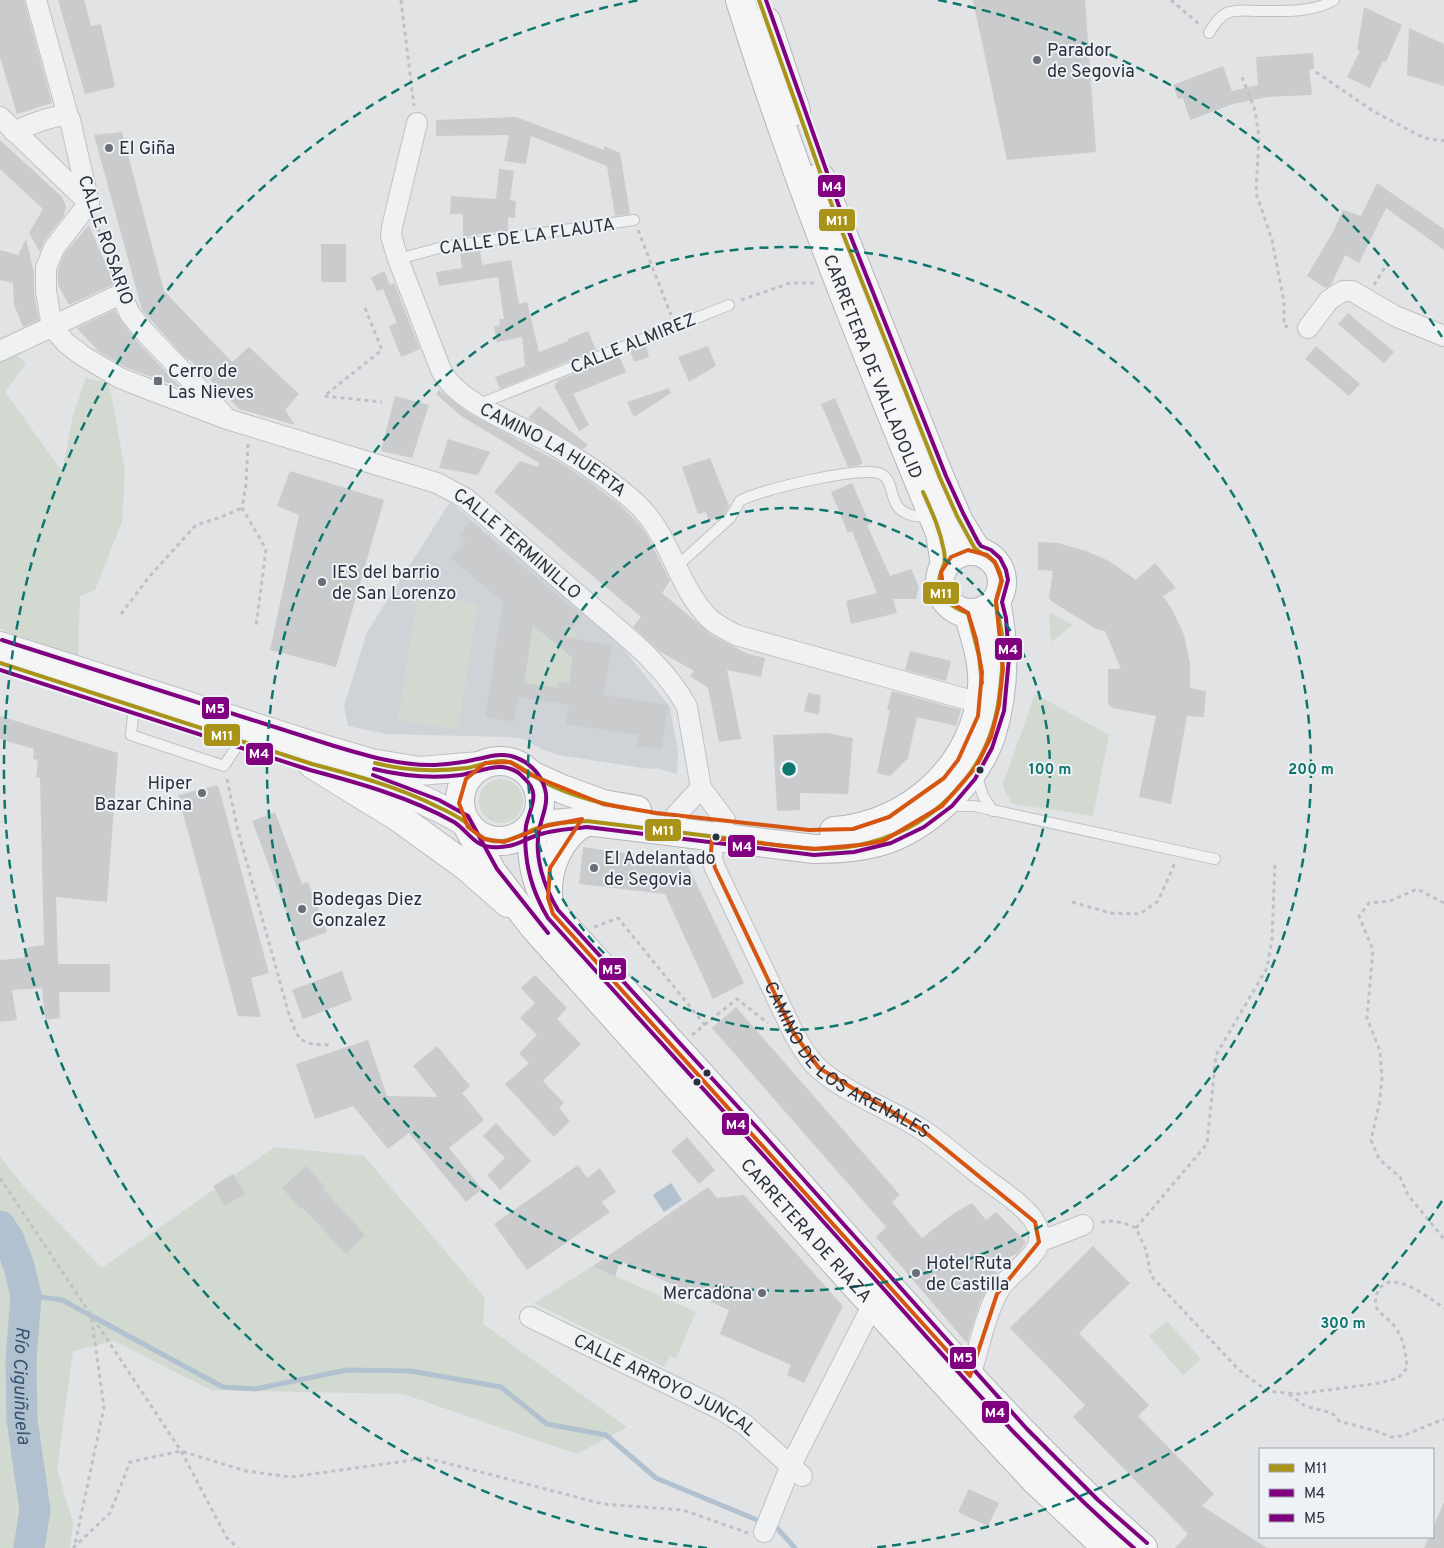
<svg xmlns="http://www.w3.org/2000/svg" width="1444" height="1548" viewBox="0 0 1444 1548" font-family="Overpass,sans-serif">
	<rect width="100%" height="100%" fill="#e1e3e5"/>
	<polygon fill="#cfd3d8" points="450,502 614,637 670,707 678,752 677,774 657,768 649,769 558,755 541,749 524,739 509,737 386,734 348,726 344,706 367,632"/>
	<g fill="#d2d9d1">
		<polygon points="0,337 9,349 26,363 5,392 62,471 73,416 86,378 109,383 125,470 122,522 95,590 80,596 78,657 0,629"/>
		<polygon points="418,594 478,604 458,729 398,720"/>
		<polygon points="1049,612 1073,625 1051,642"/>
		<polygon points="533,625 557,645 570,630 575,633 576,639 569,683 559,682 558,688 524,683"/>
		<polygon points="1035,694 1109,735 1093,816 1013,804 1006,794 1003,784"/>
		<circle cx="501" cy="801" r="22"/>
		<polygon points="275,1147 364,1156 485,1298 483,1324 627,1427 577,1454 403,1394 211,1390 114,1341 73,1351 57,1469 73,1523 70,1548 0,1548 0,1156 24,1187 102,1268"/>
		<polygon points="593,1266 696,1312 676,1358 670,1356 664,1367 534,1303"/>
		<polygon points="1167,1321 1201,1359 1183,1375 1149,1336"/>
	</g>
	<polygon fill="#b1c1cf" points="671,1183 682,1200 664,1212 653,1195"/>
	<g fill="none" stroke-linecap="round" stroke-linejoin="round">
		<g stroke="#b1c1cf" stroke-width="5">
			<polyline points="26,1295 62,1300 223,1387 255,1389 347,1370 411,1371 501,1387 547,1424 606,1435 656,1478 762,1522"/>
			<polyline points="770,1525 777,1528 795,1548"/>
		</g>
		<path stroke="#b1c1cf" stroke-width="31" id="s1" d="M0,1226l9,14 10,26 7,29 -5,66 1,59 13,90 -6,38"/>
	</g>
	<g fill="#c9cbcd" fill-rule="evenodd">
		<polygon points="0,0 24,0 52,103 17,114 0,57"/>
		<polygon points="58,0 84,0 91,26 101,24 115,87 85,94"/>
		<polygon points="973,0 1085,0 1096,152 1007,160"/>
		<polygon points="1364,7 1402,25 1386,62 1383,61 1370,88 1347,77 1360,51 1357,50"/>
		<polygon points="1409,28 1444,44 1444,86 1407,75"/>
		<polygon points="1313,53 1314,69 1309,70 1312,95 1267,97 1233,104 1190,120 1183,98 1178,99 1173,85 1223,66 1232,91 1258,85 1256,57"/>
		<polygon points="516,117 604,150 604,146 620,153 630,214 615,216 607,166 531,136 526,164 504,161 509,135 436,136 436,120"/>
		<polygon points="122,132 164,291 232,362 249,347 299,394 285,410 295,425 239,409 189,359 188,361 142,310 94,135"/>
		<polygon points="0,140 62,197 66,206 64,216 44,241 40,252 29,233 43,209 0,169"/>
		<polygon points="499,169 514,171 510,200 516,201 515,218 508,217 508,231 478,234 478,235 463,237 463,214 450,214 451,196 496,199"/>
		<polygon points="1377,183 1444,229 1444,250 1386,208 1359,263 1345,255 1331,285 1326,288 1307,276 1333,232 1343,210 1361,216"/>
		<polygon points="89,225 114,284 69,305 58,285 58,270 64,254"/>
		<polygon points="26,239 34,273 34,293 39,320 23,327 14,305 13,283 0,280 0,250 18,255"/>
		<rect x="321" y="244" width="25" height="38"/>
		<polygon points="480,249 482,265 511,260 519,304 527,302 539,352 568,341 568,339 588,331 596,350 500,389 495,377 525,366 522,337 497,342 494,326 500,325 499,319 504,319 498,277 439,286 436,272 462,268 460,252"/>
		<polygon points="384,271 390,285 394,283 420,349 401,357 389,326 397,323 383,289 377,291 371,278"/>
		<polygon points="115,310 121,321 134,338 181,388 125,367 98,351 77,328"/>
		<polygon points="1348,313 1394,352 1384,363 1338,324"/>
		<polygon points="646,345 649,357 634,362 630,351"/>
		<polygon points="708,346 716,366 689,382 678,357"/>
		<polygon points="1316,346 1360,384 1349,396 1305,359"/>
		<polygon points="619,356 626,372 573,394 589,425 579,431 554,386 559,380"/>
		<polygon points="669,388 671,393 634,417 627,402"/>
		<polygon points="439,390 470,414 559,462 590,482 620,505 639,524 648,537 670,581 662,593 713,636 748,654 765,658 761,677 727,670 741,739 719,742 708,688 690,676 694,671 659,651 633,627 641,617 494,492 520,461 538,467 539,463 461,416 436,394"/>
		<polygon points="395,396 429,405 412,458 381,451"/>
		<polygon points="835,398 863,463 857,466 848,467 821,404"/>
		<polygon points="539,406 588,445 583,449 528,418"/>
		<polygon points="448,439 490,452 478,475 439,468"/>
		<polygon points="710,458 729,506 725,514 709,521 706,512 698,514 682,467"/>
		<polygon points="290,471 384,500 336,667 270,650 299,515 277,506"/>
		<polygon points="852,483 870,524 867,525 890,576 911,569 919,587 916,599 893,599 897,613 851,624 846,601 877,593 852,531 848,533 831,492"/>
		<path d="M470,521l112,95 -18,21 48,8 -8,50 64,10 -6,44 -25,-3 1,-11 -72,-11 3,-19 -51,-8 -4,25 -29,-5 18,-115 -52,-44 15,-18 -7,-5zM533,625l40,33 -4,25 -10,-1 -1,6 -34,-5z"/>
		<polygon points="1038,542 1058,543 1086,551 1109,561 1136,580 1155,563 1176,588 1163,596 1172,609 1184,635 1190,664 1190,688 1206,691 1204,717 1187,716 1171,804 1139,797 1156,716 1113,708 1108,704 1108,669 1121,669 1105,631 1096,629 1051,601 1049,597 1053,571 1038,570"/>
		<polygon points="910,651 951,661 946,681 905,670"/>
		<polygon points="892,691 961,710 956,726 917,717 908,758 890,776 877,773 890,710 887,709"/>
		<polygon points="808,693 821,695 819,715 804,711"/>
		<polygon points="0,716 118,753 107,902 56,897 58,964 110,964 110,992 59,992 60,1018 45,1020 42,988 12,990 17,1020 0,1022 0,960 24,958 24,948 44,945 40,778 36,777 38,760 33,759 34,749 0,739"/>
		<polygon points="827,733 853,738 848,794 800,793 800,810 777,811 773,735"/>
		<polygon points="218,785 269,973 251,978 261,1017 238,1016 178,795"/>
		<polygon points="275,812 302,884 308,882 327,932 298,943 252,821"/>
		<polygon points="583,847 686,862 744,983 713,999 665,894 579,884"/>
		<polygon points="342,971 352,1000 303,1019 292,990"/>
		<polygon points="535,975 567,1008 557,1019 581,1044 543,1081 564,1103 559,1108 570,1121 554,1137 505,1084 529,1063 519,1053 537,1035 520,1018 535,1003 521,988"/>
		<polygon points="736,1007 900,1195 892,1202 922,1238 954,1213 972,1203 986,1220 996,1212 1026,1242 1018,1253 991,1266 997,1273 991,1281 980,1302 967,1343 876,1237 886,1227 712,1028"/>
		<polygon points="368,1040 387,1096 438,1097 413,1066 437,1046 470,1086 462,1093 484,1120 449,1148 482,1189 466,1202 409,1133 388,1149 353,1106 315,1119 296,1064"/>
		<polygon points="496,1123 531,1161 500,1190 487,1175 505,1158 483,1136"/>
		<polygon points="687,1137 715,1170 699,1184 671,1151"/>
		<polygon points="578,1165 587,1178 600,1168 616,1192 602,1202 610,1212 527,1270 494,1224"/>
		<polygon points="306,1166 325,1187 323,1189 365,1235 346,1254 303,1208 301,1209 282,1188"/>
		<polygon points="233,1174 245,1194 225,1206 213,1186"/>
		<polygon points="708,1187 717,1198 744,1195 843,1306 804,1383 787,1375 791,1365 720,1334 729,1310 620,1261 615,1277 593,1266"/>
		<polygon points="1093,1246 1130,1283 1079,1333 1149,1405 1138,1416 1214,1494 1202,1506 1267,1548 1175,1548 1188,1534 1073,1417 1085,1405 1010,1328"/>
		<polygon points="969,1489 999,1503 988,1526 958,1512"/>
		<polygon points="1444,1502 1444,1548 1424,1548 1429,1537 1433,1537 1433,1528"/>
	</g>
	<g fill="none" stroke-linecap="round" stroke-linejoin="round">
		<defs>
			<g id="lane">
				<path d="M1209,33c5,-8 10,-16 18,-20 10,-4 21,-2 31,-2 24,0 55,2 76,-11"/>
				<polyline points="398,259 443,247 634,220"/>
				<polyline points="477,405 729,305"/>
				<path d="M677,566l53,-48 10,-17c18,-11 123,-36 141,-27 16,8 5,34 30,41 5,2 13,1 19,2"/>
				<polyline points="134,706 131,735 224,766 241,740"/>
				<polyline points="976,773 983,796 993,811"/>
				<polyline points="950,806 974,806 1215,859"/>
			</g>
			<g id="street">
				<polyline points="36,0 68,116 70,120 89,203"/>
				<polyline points="0,117 89,203"/>
				<path id="s2" d="M417,123l-25,104 -1,9 7,23 43,111c18,35 80,55 113,75 29,17 58,36 83,59 34,32 40,83 73,115 8,7 17,11 26,16l244,68"/>
				<path d="M14,132c13,-6 40,-18 54,-16"/>
				<path id="s3" d="M89,203l-35,45 -8,20v23l6,36 14,16 17,13 37,22 33,13 74,28 210,64 28,15c40,33 79,68 119,102 36,32 80,63 103,107l14,81 24,32"/>
				<polyline points="1308,328 1329,300 1343,291 1352,291 1395,316 1444,336"/>
				<polyline points="0,351 121,294 130,314 143,330 223,414"/>
				<polyline points="676,815 701,788"/>
				<path id="s4" d="M713,838l-1,21 3,9 78,164c7,13 15,27 26,37 30,26 69,39 102,60 19,12 36,28 54,42 19,15 43,29 58,48 4,6 7,14 6,22 -1,15 -28,32 -38,46 -15,23 -22,62 -31,89"/>
				<polyline points="1039,1242 1083,1225"/>
				<path id="s5" d="M530,1317l190,92 24,15 58,52"/>
				<polyline points="764,1532 791,1465 873,1304"/>
			</g>
			<g id="primary">
				<polyline points="0,646 317,747 371,763 419,771 480,766"/>
				<polyline points="312,764 398,817 467,867 508,903"/>
				<path d="M343,772c42,11 84,28 121,49"/>
			</g>
			<g id="highway">
				<path id="s6" d="M740,0c56,181 128,358 200,533l5,31"/>
				<polyline points="766,21 796,111"/>
				<polyline points="820,177 938,473 959,522 977,551"/>
				<circle cx="971" cy="582" r="31"/>
				<circle cx="500" cy="801" r="40"/>
				<polyline points="531,775 562,789 603,804 637,810"/>
				<path d="M533,826c-4,33 4,67 25,93 92,101 185,201 275,304 99,112 197,225 310,325"/>
				<path id="s7" d="M468,827l24,45 42,55 324,361 149,162 27,29 73,69"/>
				<path d="M834,831c76,-5 143,-67 148,-144 2,-24 -7,-50 -14,-74"/>
				<path d="M523,835l30,-11 34,-3 227,28c23,0 46,-1 68,-8 45,-14 94,-60 109,-105 14,-44 14,-91 5,-135"/>
				<path d="M548,898c-2,-29 11,-63 39,-77"/>
			</g>
		</defs>
		<use href="#lane" stroke="#bfc1c3" stroke-width="12"/>
		<use href="#street" stroke="#bfc1c3" stroke-width="22"/>
		<use href="#primary" stroke="#bdc0c3" stroke-width="30"/>
		<use href="#highway" stroke="#b3b6ba" stroke-width="30"/>
		<g stroke="#bfc1c4" stroke-width="3" stroke-dasharray="4 4" stroke-linecap="butt">
			<polyline points="401,0 414,106"/>
			<polyline points="1171,0 1199,24"/>
			<polyline points="1316,72 1373,111 1424,138 1444,141"/>
			<polyline points="1242,77 1255,110 1259,137 1256,193 1272,240 1284,302 1284,326 1291,327"/>
			<polyline points="96,222 115,278"/>
			<polyline points="638,230 671,315"/>
			<polyline points="1374,285 1385,267"/>
			<polyline points="741,300 790,283 817,283"/>
			<polyline points="365,308 382,350 324,396 382,402"/>
			<polyline points="248,444 246,484 242,508 266,549 256,626"/>
			<polyline points="121,614 149,577 196,525 221,517 242,508"/>
			<path d="M227,779l11,52 50,180c11,31 10,33 43,34"/>
			<polyline points="1072,902 1110,913 1140,914 1158,901 1175,863"/>
			<polyline points="1444,903 1417,889 1390,901 1369,903 1359,916 1373,950 1367,1018 1380,1051 1382,1079 1379,1105 1371,1140 1379,1159 1400,1177 1408,1195 1444,1239"/>
			<polyline points="594,927 618,918 705,1025"/>
			<polyline points="692,1035 737,999 768,1023"/>
			<polyline points="0,1178 91,1315 104,1407 75,1544"/>
			<path d="M1101,1222l11,-1 12,2 12,5 10,22 5,26 87,93 29,22 31,3 82,-11 18,-5 9,-10c-1,-14 -3,-29 -12,-41 -13,-17 -26,-14 -16,-39 3,-2 7,-5 11,-6 16,-2 41,17 54,26"/>
			<polyline points="1136,1228 1207,1144 1216,1055 1267,968 1272,939 1275,862"/>
			<polyline points="93,1318 181,1451 227,1538 238,1548"/>
			<polyline points="1289,1394 1305,1406 1332,1413 1339,1421 1376,1431 1391,1437 1402,1436 1444,1419"/>
			<polyline points="73,1548 110,1513 130,1462 181,1451 246,1471 291,1477 427,1458 603,1504 683,1510 748,1533"/>
		</g>
		<use href="#lane" stroke="#f0f1f2" stroke-width="10"/>
		<use href="#street" stroke="#f0f1f2" stroke-width="20"/>
		<use href="#primary" stroke="#f5f5f6" stroke-width="28"/>
		<use href="#highway" stroke="#f5f5f6" stroke-width="28"/>
		<defs>
			<g id="bus-1">
				<path d="M923,492c9,20 17,37 21,59 3,16 -4,17 -5,30 -1,17 15,28 29,32l11,43 3,27"/>
				<path d="M0,663l312,101c42,11 87,23 126,43 9,4 19,9 27,15 9,7 14,17 27,19 19,2 29,-7 46,-13 16,-6 33,-6 49,-7 51,6 103,13 154,19 37,5 75,13 113,6 75,-13 135,-71 145,-148 3,-22 5,-42 3,-64 -1,-8 -7,-28 -6,-33 2,-13 9,-20 2,-33 -7,-14 -17,-12 -24,-21l-17,-31 -17,-38 -105,-264 -76,-214"/>
				<path d="M375,763c31,8 60,9 92,5 12,-2 24,-8 37,-7 14,1 30,17 44,23 24,12 51,19 77,24"/>
			</g>
			<g id="bus-2">
				<path d="M0,670l310,100c49,13 99,27 144,52 13,8 20,24 37,25 23,2 30,-7 50,-13 15,-5 31,-5 46,-7l227,28 40,-3 37,-9 33,-16 28,-21 23,-27 17,-31 12,-37 5,-53 -3,-40 -4,-16 6,-22 -2,-10 -6,-12 -9,-8 -10,-4 -3,-4 -15,-29 -17,-37 -105,-264 -75,-212"/>
				<path d="M374,769c29,7 57,10 87,6 13,-2 29,-9 41,-8 8,1 16,4 21,10 19,17 7,29 3,49 -1,9 -1,18 0,27 2,23 10,45 22,65 99,110 200,219 299,330 93,103 182,209 287,300"/>
			</g>
			<g id="bus-3">
				<path d="M2,640l329,105c33,10 69,21 104,20 13,-1 26,-2 38,-5 13,-2 24,-7 38,-4 16,4 30,17 34,33 4,14 -3,27 -6,41 -5,27 5,57 19,80l203,222 266,297 71,71 49,43"/>
				<polyline points="373,775 439,800 468,816 497,869 548,933"/>
			</g>
		</defs>
		<use href="#bus-1" stroke="#eef1f5" stroke-width="8"/>
		<use href="#bus-2" stroke="#eef1f5" stroke-width="8"/>
		<use href="#bus-3" stroke="#eef1f5" stroke-width="8"/>
		<use href="#bus-1" stroke="#a99318" stroke-width="4"/>
		<use href="#bus-2" stroke="#800080" stroke-width="4"/>
		<use href="#bus-3" stroke="#800080" stroke-width="4"/>
	</g>
	<path fill="none" stroke="#d55511" stroke-width="4" stroke-linejoin="round" d="M968,550l19,5 8,7 7,19 -6,20 7,68 -4,36 -8,32 -15,30 -34,39 -59,35 -23,4 -46,4 -102,-11 -1,15 4,15 78,164 26,36 102,61 114,93 4,20 -42,52 -27,82 -417,-462 -5,-16 2,-30 32,-49 -36,7 -42,16 -20,-3 -16,-12 -9,-24 7,-24 19,-16 25,-1 21,13 72,29 53,9 153,17 44,-1 36,-12 55,-39 14,-18 20,-44 4,-44 -6,-33 -8,-26 -23,-14 -4,-27 10,-15z"/>
	<g fill="none" stroke="#0f766e" stroke-width="2.5" stroke-dasharray="9 6">
		<circle cx="789" cy="769" r="261"/>
		<circle cx="789" cy="769" r="522"/>
		<path d="M1442 1201A783 783 0 0 1 871 1548M707 1548A783 783 0 0 1 640 0M938 0A783 783 0 0 1 1442 337"/>
	</g>
	<g fill="#696f78" stroke="#eef1f5" stroke-width="2">
		<circle cx="1037" cy="60" r="5"/>
		<circle cx="109" cy="148" r="5"/>
		<rect x="153" y="376" width="10" height="10" rx="2.5"/>
		<circle cx="322" cy="582" r="5"/>
		<circle cx="202" cy="793" r="5"/>
		<circle cx="594" cy="868" r="5"/>
		<circle cx="302" cy="909" r="5"/>
		<circle cx="916" cy="1273" r="5"/>
		<circle cx="762" cy="1293" r="5"/>
	</g>
	<g fill="#29313d" stroke="#eef1f5" stroke-width="2">
		<circle cx="980" cy="770" r="4.5"/>
		<circle cx="716" cy="837" r="4.5"/>
		<circle cx="707" cy="1073" r="4.5"/>
		<circle cx="697" cy="1082" r="4.5"/>
	</g>
	<g text-anchor="middle" stroke-width="4" stroke-linejoin="round" paint-order="stroke">
		<g font-size="18" fill="#29313d" stroke="#eef1f5" text-anchor="start">
			<text x="1047" y="56">Parador<tspan x="1047" dy="21">de Segovia</tspan></text>
			<text x="119" y="154">El Giña</text>
			<text x="168" y="377">Cerro de<tspan x="168" dy="21">Las Nieves</tspan></text>
			<text x="332" y="578">IES del barrio<tspan x="332" dy="21">de San Lorenzo</tspan></text>
			<text x="192" y="789" text-anchor="end">Hiper<tspan x="192" dy="21">Bazar China</tspan></text>
			<text x="604" y="864">El Adelantado<tspan x="604" dy="21">de Segovia</tspan></text>
			<text x="312" y="905">Bodegas Diez<tspan x="312" dy="21">Gonzalez</tspan></text>
			<text x="926" y="1269">Hotel Ruta<tspan x="926" dy="21">de Castilla</tspan></text>
			<text x="752" y="1299" text-anchor="end">Mercadona</text>
		</g>
		<g font-size="18" fill="#29313d" stroke="#eef1f5">
			<text transform="translate(527 236) rotate(-8)" y="6">CALLE DE LA FLAUTA</text>
			<text transform="translate(106 240) rotate(71)" y="6">CALLE ROSARIO</text>
			<text transform="translate(633 343) rotate(-22)" y="6">CALLE ALMIREZ</text>
			<text dy="6" stroke="none"><textPath href="#s6" startOffset="390">CARRETERA DE VALLADOLID</textPath></text>
			<text dy="6" stroke="none"><textPath href="#s2" startOffset="398">CAMINO LA HUERTA</textPath></text>
			<text dy="6" stroke="none"><textPath href="#s3" startOffset="659">CALLE TERMINILLO</textPath></text>
			<text dy="6" stroke="none"><textPath href="#s4" startOffset="271">CAMINO DE LOS ARENALES</textPath></text>
			<text dy="6" stroke="none"><textPath href="#s7" startOffset="528">CARRETERA DE RIAZA</textPath></text>
			<text dy="6" stroke="none"><textPath href="#s5" startOffset="151">CALLE ARROYO JUNCAL</textPath></text>
		</g>
		<g font-size="19" font-style="italic" fill="#36526e" stroke="#eef1f5">
			<text dy="7" stroke="none"><textPath href="#s1" startOffset="165">Río Ciguiñuela</textPath></text>
		</g>
	</g>
	<circle cx="789" cy="769" r="8" fill="#0f766e" stroke="#eef1f5" stroke-width="2.5"/>
	<g font-size="15" text-anchor="middle" font-weight="bold" fill="#0f766e" stroke="#eef1f5" stroke-width="4" stroke-linejoin="round" paint-order="stroke">
		<text x="1050" y="774">100 m</text>
		<text x="1311" y="774">200 m</text>
		<text x="1343" y="1328">300 m</text>
	</g>
	<g stroke="#eef1f5" stroke-width="2">
		<rect x="817" y="174" width="29" height="24" rx="5" fill="#800080"/>
		<rect x="818" y="208" width="38" height="24" rx="5" fill="#a99318"/>
		<rect x="922" y="581" width="38" height="24" rx="5" fill="#a99318"/>
		<rect x="994" y="637" width="29" height="24" rx="5" fill="#800080"/>
		<rect x="201" y="696" width="29" height="24" rx="5" fill="#800080"/>
		<rect x="203" y="723" width="38" height="24" rx="5" fill="#a99318"/>
		<rect x="245" y="742" width="29" height="24" rx="5" fill="#800080"/>
		<rect x="644" y="818" width="38" height="24" rx="5" fill="#a99318"/>
		<rect x="727" y="834" width="29" height="24" rx="5" fill="#800080"/>
		<rect x="598" y="957" width="29" height="24" rx="5" fill="#800080"/>
		<rect x="721" y="1112" width="29" height="24" rx="5" fill="#800080"/>
		<rect x="949" y="1346" width="28" height="24" rx="5" fill="#800080"/>
		<rect x="981" y="1400" width="29" height="24" rx="5" fill="#800080"/>
	</g>
	<g font-size="14" text-anchor="middle" font-weight="bold" fill="#fff">
		<text x="832" y="191">M4</text>
		<text x="837" y="225">M11</text>
		<text x="941" y="598">M11</text>
		<text x="1008" y="654">M4</text>
		<text x="215" y="713">M5</text>
		<text x="222" y="740">M11</text>
		<text x="259" y="758">M4</text>
		<text x="663" y="835">M11</text>
		<text x="742" y="851">M4</text>
		<text x="612" y="974">M5</text>
		<text x="736" y="1129">M4</text>
		<text x="963" y="1362">M5</text>
		<text x="995" y="1417">M4</text>
	</g>
	<rect x="1259" y="1448" width="175" height="90" fill="#eef1f5" stroke="#9fa4ab"/>
	<rect x="1269" y="1464" width="25" height="8" fill="#a99318" stroke="#9fa4ab"/>
	<text x="1304" y="1473" font-size="15" fill="#29313d">M11</text>
	<rect x="1269" y="1489" width="25" height="8" fill="#800080" stroke="#9fa4ab"/>
	<text x="1304" y="1498" font-size="15" fill="#29313d">M4</text>
	<rect x="1269" y="1514" width="25" height="8" fill="#800080" stroke="#9fa4ab"/>
	<text x="1304" y="1523" font-size="15" fill="#29313d">M5</text>
</svg>
